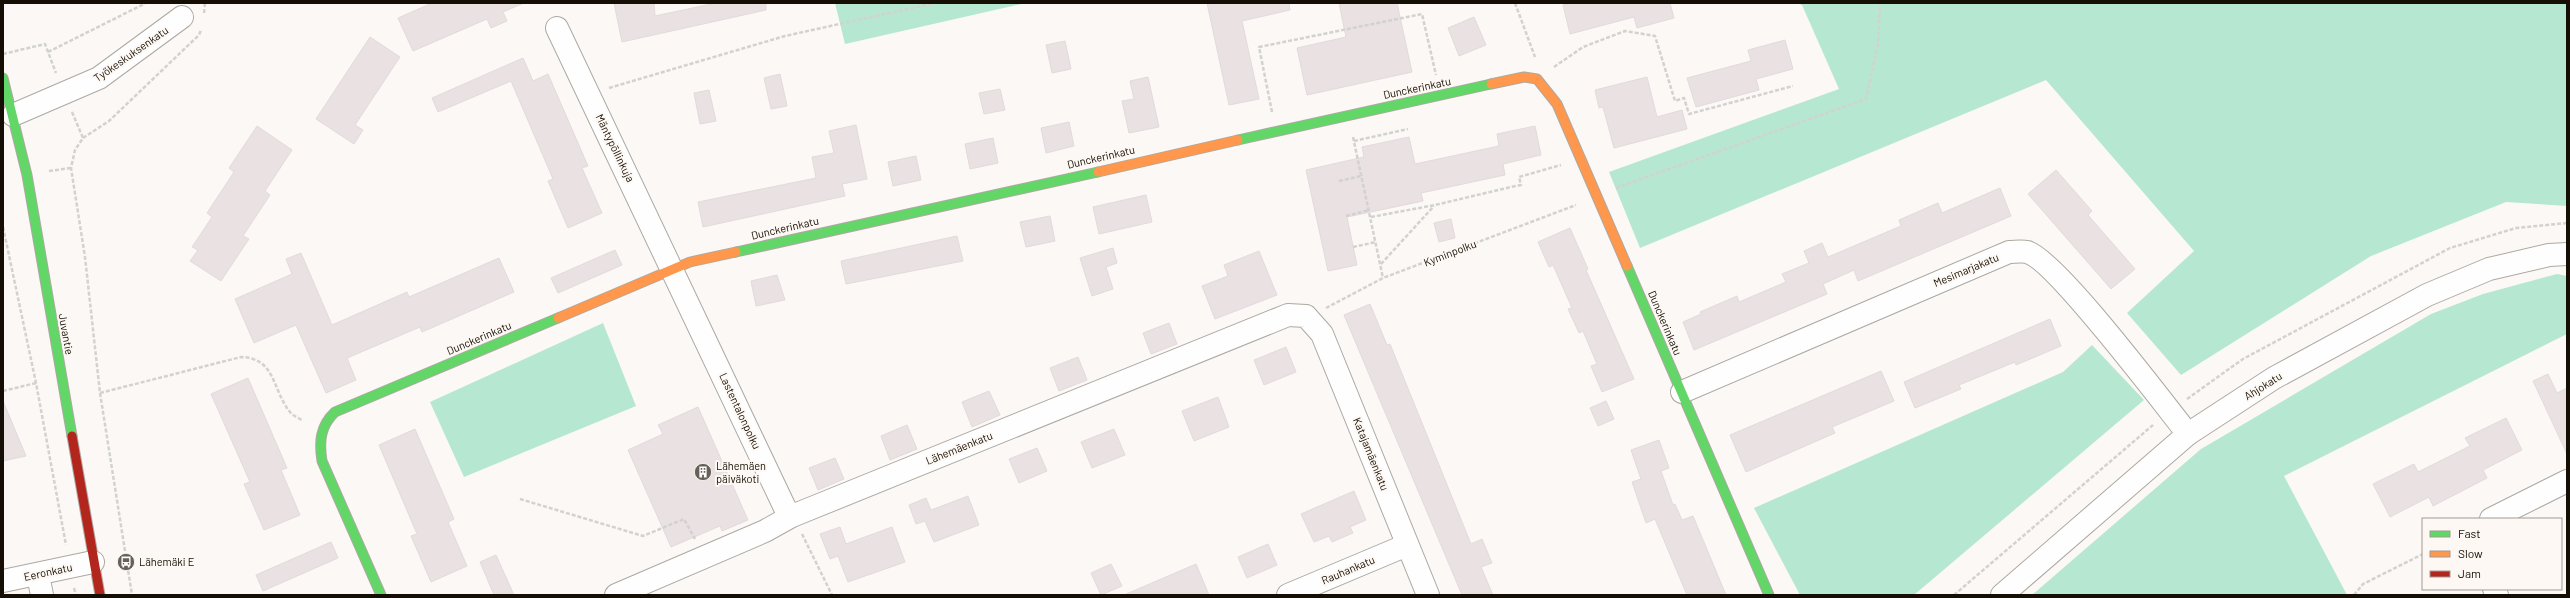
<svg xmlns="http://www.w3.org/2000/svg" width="2570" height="598" viewBox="0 0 2570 598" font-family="Barlow,sans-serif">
	<rect width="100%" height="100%" fill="#fbf8f5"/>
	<g fill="#b6e8d1">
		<polygon points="835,3 1026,3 845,44"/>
		<polygon points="1797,3 2567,3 2567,206 2506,202 2371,256 2181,375 2127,313 2194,251 2046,80 1640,248 1609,172 1839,89 1802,5"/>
		<polygon points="2557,274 2567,276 2567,334 2284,476 2347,595 2032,595 2201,449 2431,314 2483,294"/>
		<polygon points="603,323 636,406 464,477 430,402"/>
		<polygon points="2092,345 2144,400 1914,595 1800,595 1754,508 2063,372"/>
	</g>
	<g fill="#e9e1e2" stroke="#e2dadc">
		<polygon points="432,3 524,3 503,12 507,21 491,28 487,19 413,51 398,18"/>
		<polygon points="614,3 654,3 655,16 716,3 766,3 766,10 622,42"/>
		<polygon points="1207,3 1289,3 1290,10 1242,21 1259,99 1229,105"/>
		<polygon points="1339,3 1397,3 1412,72 1307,95 1297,48 1346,37"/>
		<polygon points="1572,3 1670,3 1674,18 1637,28 1634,17 1570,34 1563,5"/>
		<polygon points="1474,17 1486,45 1459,56 1448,28"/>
		<polygon points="370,37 400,57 355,125 363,130 354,144 316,119"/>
		<polygon points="1785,40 1793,69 1756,79 1759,90 1696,107 1687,78 1751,61 1748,50"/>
		<polygon points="1065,41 1071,69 1052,73 1046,45"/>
		<polygon points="523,58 533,81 548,74 588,166 582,168 602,213 568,228 548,181 553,179 511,81 438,112 432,98"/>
		<polygon points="780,74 787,106 771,109 764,78"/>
		<polygon points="1148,77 1159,127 1129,133 1122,101 1134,99 1130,81"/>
		<polygon points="1647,77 1657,117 1682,110 1687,129 1614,148 1603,107 1599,108 1595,90"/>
		<polygon points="1000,89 1005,110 984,114 979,93"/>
		<polygon points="709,90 716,121 700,124 694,93"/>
		<polygon points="1069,122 1074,146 1046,153 1041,128"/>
		<polygon points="856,125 867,179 842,184 845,196 703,227 698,202 816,178 812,157 834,153 829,131"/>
		<polygon points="257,126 292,150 265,191 270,195 243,236 249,239 221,281 190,261 198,250 192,247 212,217 207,213 234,172 229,168"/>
		<polygon points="1535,126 1541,155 1503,164 1505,175 1421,193 1423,201 1347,217 1357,265 1328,271 1306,170 1364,157 1362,147 1409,137 1415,164 1499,146 1497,134"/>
		<polygon points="993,138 998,163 970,169 965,144"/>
		<polygon points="916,156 921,180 893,186 888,162"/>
		<polygon points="2056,170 2092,211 2088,215 2135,269 2111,289 2028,194"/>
		<polygon points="2000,188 2011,216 1858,281 1854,270 1823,284 1827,294 1694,350 1683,322 1701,314 1700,312 1737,296 1739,302 1786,282 1782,274 1809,263 1804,251 1822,243 1828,257 1901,226 1899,220 1938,203 1942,213"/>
		<polygon points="1146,195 1152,222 1099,234 1093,207"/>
		<polygon points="1050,216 1055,241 1026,247 1020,222"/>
		<polygon points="1451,219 1455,238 1439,242 1434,223"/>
		<polygon points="1570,228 1588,269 1586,270 1634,379 1602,392 1591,366 1597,364 1583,331 1579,333 1568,309 1572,308 1553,265 1549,267 1538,242"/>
		<polygon points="957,236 963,261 846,284 841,261"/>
		<polygon points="1113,248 1117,263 1106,267 1113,289 1092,296 1080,258"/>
		<polygon points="615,250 622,265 558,293 551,278"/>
		<polygon points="1259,251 1277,295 1215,319 1202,286 1228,276 1224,265"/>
		<polygon points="301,253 332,325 407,292 409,297 499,258 514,292 422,332 420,327 347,358 356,380 326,393 296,325 254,343 235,299 292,274 286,259"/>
		<polygon points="777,275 785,300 756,306 751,281"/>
		<polygon points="1370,304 1387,345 1390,344 1471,544 1482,539 1492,563 1481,567 1493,595 1462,595 1344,315"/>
		<polygon points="2050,319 2061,346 2016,365 2015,362 1959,385 1961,389 1915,408 1904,382"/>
		<polygon points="1169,323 1177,344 1151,354 1143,333"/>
		<polygon points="1286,347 1296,372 1264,385 1254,360"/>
		<polygon points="1078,357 1087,380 1059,391 1050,368"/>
		<polygon points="1881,371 1894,401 1832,427 1835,433 1746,472 1730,435"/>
		<polygon points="2548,374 2557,393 2567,388 2567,454 2533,381"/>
		<polygon points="248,378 287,468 281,470 300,515 264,530 244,484 250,482 211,394"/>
		<polygon points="989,391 1000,415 972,427 962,402"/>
		<polygon points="1218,397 1229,427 1194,441 1182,411"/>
		<polygon points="3,401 26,456 3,461"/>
		<polygon points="1606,401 1614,419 1598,426 1590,408"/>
		<polygon points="698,407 748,520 722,531 720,526 671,547 628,450 663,434 658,425"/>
		<polygon points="2506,418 2522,450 2483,470 2487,478 2433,506 2429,497 2390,517 2373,484 2414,464 2418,472 2470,446 2465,438"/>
		<polygon points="907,425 917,449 890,460 881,436"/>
		<polygon points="415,429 454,519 448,522 467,566 431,582 411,536 417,534 379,445"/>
		<polygon points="1114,429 1125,455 1092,468 1081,442"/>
		<polygon points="1659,440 1669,468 1661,471 1673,505 1675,504 1682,520 1693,516 1726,595 1687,595 1655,519 1646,523 1632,482 1641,479 1631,450"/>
		<polygon points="1037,448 1047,471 1019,483 1009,459"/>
		<polygon points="835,458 844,479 818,490 809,468"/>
		<polygon points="1354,491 1366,520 1350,527 1353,533 1332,542 1329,536 1314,542 1301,514"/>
		<polygon points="968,496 979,525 934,542 925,521 916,524 909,505 926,498 931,510"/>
		<polygon points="840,527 846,544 892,527 905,562 848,582 838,556 830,559 820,534"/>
		<polygon points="331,542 338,558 263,591 256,575"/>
		<polygon points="1268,544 1277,565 1247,578 1238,557"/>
		<polygon points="496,555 514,595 494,595 480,562"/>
		<polygon points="1111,564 1122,586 1101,595 1091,573"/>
		<polygon points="1196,564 1209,595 1124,595"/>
	</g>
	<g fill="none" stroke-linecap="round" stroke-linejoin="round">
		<defs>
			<g id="street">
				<polyline points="557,28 785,508 792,516"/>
				<polyline points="13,115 99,78 182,17"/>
				<path d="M1682,392l327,-140c5,0 13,-1 18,0 28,7 137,152 161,182"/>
				<polyline points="2491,519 2567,481"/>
				<polyline points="38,575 42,595"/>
				<polyline points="3,581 93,562"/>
				<polyline points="2494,589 2497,595"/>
				<polyline points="616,595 765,531 792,516 1288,315 1306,316 1322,334 1428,595"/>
				<polyline points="1288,595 1407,545"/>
				<polyline points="2002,595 2188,434 2274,378 2427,295 2489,269 2549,255 2567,254"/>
			</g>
			<g id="fast">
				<polyline points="3,78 27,175 72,436"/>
				<polyline points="1238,140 1491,84"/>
				<polyline points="736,252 1098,172"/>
				<polyline points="1627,266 1769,595"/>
				<path d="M381,595l-59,-134c-3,-19 -2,-35 13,-49l223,-94"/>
			</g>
			<g id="slow">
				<polyline points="1491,84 1524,77 1537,79 1557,104 1627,266"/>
				<polyline points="1098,172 1238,140"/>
				<polyline points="558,318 690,262 736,252"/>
			</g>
			<polyline id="jam" points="72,436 100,595"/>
		</defs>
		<use href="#street" stroke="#ada9a2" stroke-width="24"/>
		<use href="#fast" stroke="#ada9a2" stroke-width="11"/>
		<use href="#slow" stroke="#ada9a2" stroke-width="11"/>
		<use href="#jam" stroke="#ada9a2" stroke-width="11"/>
		<g stroke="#d2d2d0" stroke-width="2.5" stroke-dasharray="4 2" stroke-linecap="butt">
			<polyline points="1515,3 1535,57"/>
			<polyline points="204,13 205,3"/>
			<polyline points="48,52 146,3"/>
			<polyline points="3,54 45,44 56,73"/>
			<polyline points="1554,67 1583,47 1625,31 1655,36 1675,101 1684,98 1689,114 1793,86"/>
			<polyline points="609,88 785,36 935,3"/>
			<polyline points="72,112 83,138 75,150 71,168 85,257 100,393 132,595"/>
			<polyline points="1272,112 1259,47 1422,14 1436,75"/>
			<polyline points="1353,137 1383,278"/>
			<polyline points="83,138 109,121 199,35 201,30"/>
			<polyline points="1354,141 1408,129"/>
			<polyline points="49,171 71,168"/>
			<polyline points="1339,181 1361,176"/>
			<polyline points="1616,188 1866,99 1878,44 1880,3"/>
			<polyline points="1346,216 1369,210"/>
			<polyline points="1371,217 1435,205 1511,187 1521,185 1519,177 1561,165"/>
			<polyline points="3,227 36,383 66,545"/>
			<polyline points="1353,247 1376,242"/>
			<polyline points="1381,264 1434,206"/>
			<polyline points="1326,308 1383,278 1576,205"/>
			<polyline points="3,391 36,383"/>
			<path d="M100,393l141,-36c35,1 31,33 49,55 3,4 9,6 13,9"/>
			<polyline points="2187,399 2243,359 2450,248 2516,228 2567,223"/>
			<polyline points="520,499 643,536 684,519 695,539"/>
			<polyline points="802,534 832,595"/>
			<polyline points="74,588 76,595"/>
			<polyline points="1954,595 2153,425"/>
			<polyline points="2354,595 2363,584 2423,554"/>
		</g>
		<use href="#street" stroke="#fefefe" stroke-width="22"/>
		<use href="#fast" stroke="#63d668" stroke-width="9"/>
		<use href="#slow" stroke="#ff974d" stroke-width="9"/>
		<use href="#jam" stroke="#b3261e" stroke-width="9"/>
	</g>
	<defs>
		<symbol id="building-disc" viewBox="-11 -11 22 22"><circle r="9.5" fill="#666058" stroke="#fdf8f3"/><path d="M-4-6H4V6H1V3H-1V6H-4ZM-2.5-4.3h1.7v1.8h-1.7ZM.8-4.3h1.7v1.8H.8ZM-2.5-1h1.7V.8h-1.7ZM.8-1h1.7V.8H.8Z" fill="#fff"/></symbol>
		<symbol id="bus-disc" viewBox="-11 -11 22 22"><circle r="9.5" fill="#666058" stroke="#fdf8f3"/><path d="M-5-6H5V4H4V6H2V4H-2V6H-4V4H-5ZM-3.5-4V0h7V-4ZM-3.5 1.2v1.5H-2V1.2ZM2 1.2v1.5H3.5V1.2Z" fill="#fff"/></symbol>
	</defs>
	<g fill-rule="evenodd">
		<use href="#building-disc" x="693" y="462" width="20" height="20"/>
		<use href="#bus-disc" x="116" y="552" width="20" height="20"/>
	</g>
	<g text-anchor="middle" stroke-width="4" stroke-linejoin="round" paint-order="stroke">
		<g font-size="11" fill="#150e04" stroke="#fdf8f3">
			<text transform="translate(131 54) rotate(-35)" y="4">Työkeskuksenkatu</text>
			<text transform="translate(1417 88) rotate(-12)" y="4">Dunckerinkatu</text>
			<text transform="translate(615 148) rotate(64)" y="4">Mäntypöllinkuja</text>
			<text transform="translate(1101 157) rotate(-13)" y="4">Dunckerinkatu</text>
			<text transform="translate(785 228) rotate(-13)" y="4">Dunckerinkatu</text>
			<text transform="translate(1450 253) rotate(-21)" y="4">Kyminpolku</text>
			<text transform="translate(1966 270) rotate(-23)" y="4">Mesimarjakatu</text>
			<text transform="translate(1665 323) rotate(67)" y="4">Dunckerinkatu</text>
			<text transform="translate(66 334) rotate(80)" y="4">Juvantie</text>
			<text transform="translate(479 338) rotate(-23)" y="4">Dunckerinkatu</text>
			<text transform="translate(2263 386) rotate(-32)" y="4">Ahjokatu</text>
			<text transform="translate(740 411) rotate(65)" y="4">Lastentalonpolku</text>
			<text transform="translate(959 448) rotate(-22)" y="4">Lähemäenkatu</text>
			<text transform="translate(1371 454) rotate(68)" y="4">Katajamäenkatu</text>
			<text transform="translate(1348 570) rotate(-23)" y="4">Rauhankatu</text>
			<text transform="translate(48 572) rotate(-12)" y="4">Eeronkatu</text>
		</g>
		<g font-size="11" fill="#150e04" stroke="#fdf8f3" text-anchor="start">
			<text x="716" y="470">Lähemäen<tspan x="716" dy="13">päiväkoti</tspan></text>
			<text x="139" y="566">Lähemäki E</text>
		</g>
	</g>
	<rect width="2570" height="598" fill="none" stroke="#150e04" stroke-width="8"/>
	<rect x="2422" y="518" width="140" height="72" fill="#fdf8f3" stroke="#a09a93"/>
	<rect x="2430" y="531" width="20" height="6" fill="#63d668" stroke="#a09a93"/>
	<text x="2458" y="538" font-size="12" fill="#150e04">Fast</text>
	<rect x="2430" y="551" width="20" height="6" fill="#ff974d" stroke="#a09a93"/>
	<text x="2458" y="558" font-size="12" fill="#150e04">Slow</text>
	<rect x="2430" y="571" width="20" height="6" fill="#b3261e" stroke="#a09a93"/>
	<text x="2458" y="578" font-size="12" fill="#150e04">Jam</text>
</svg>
